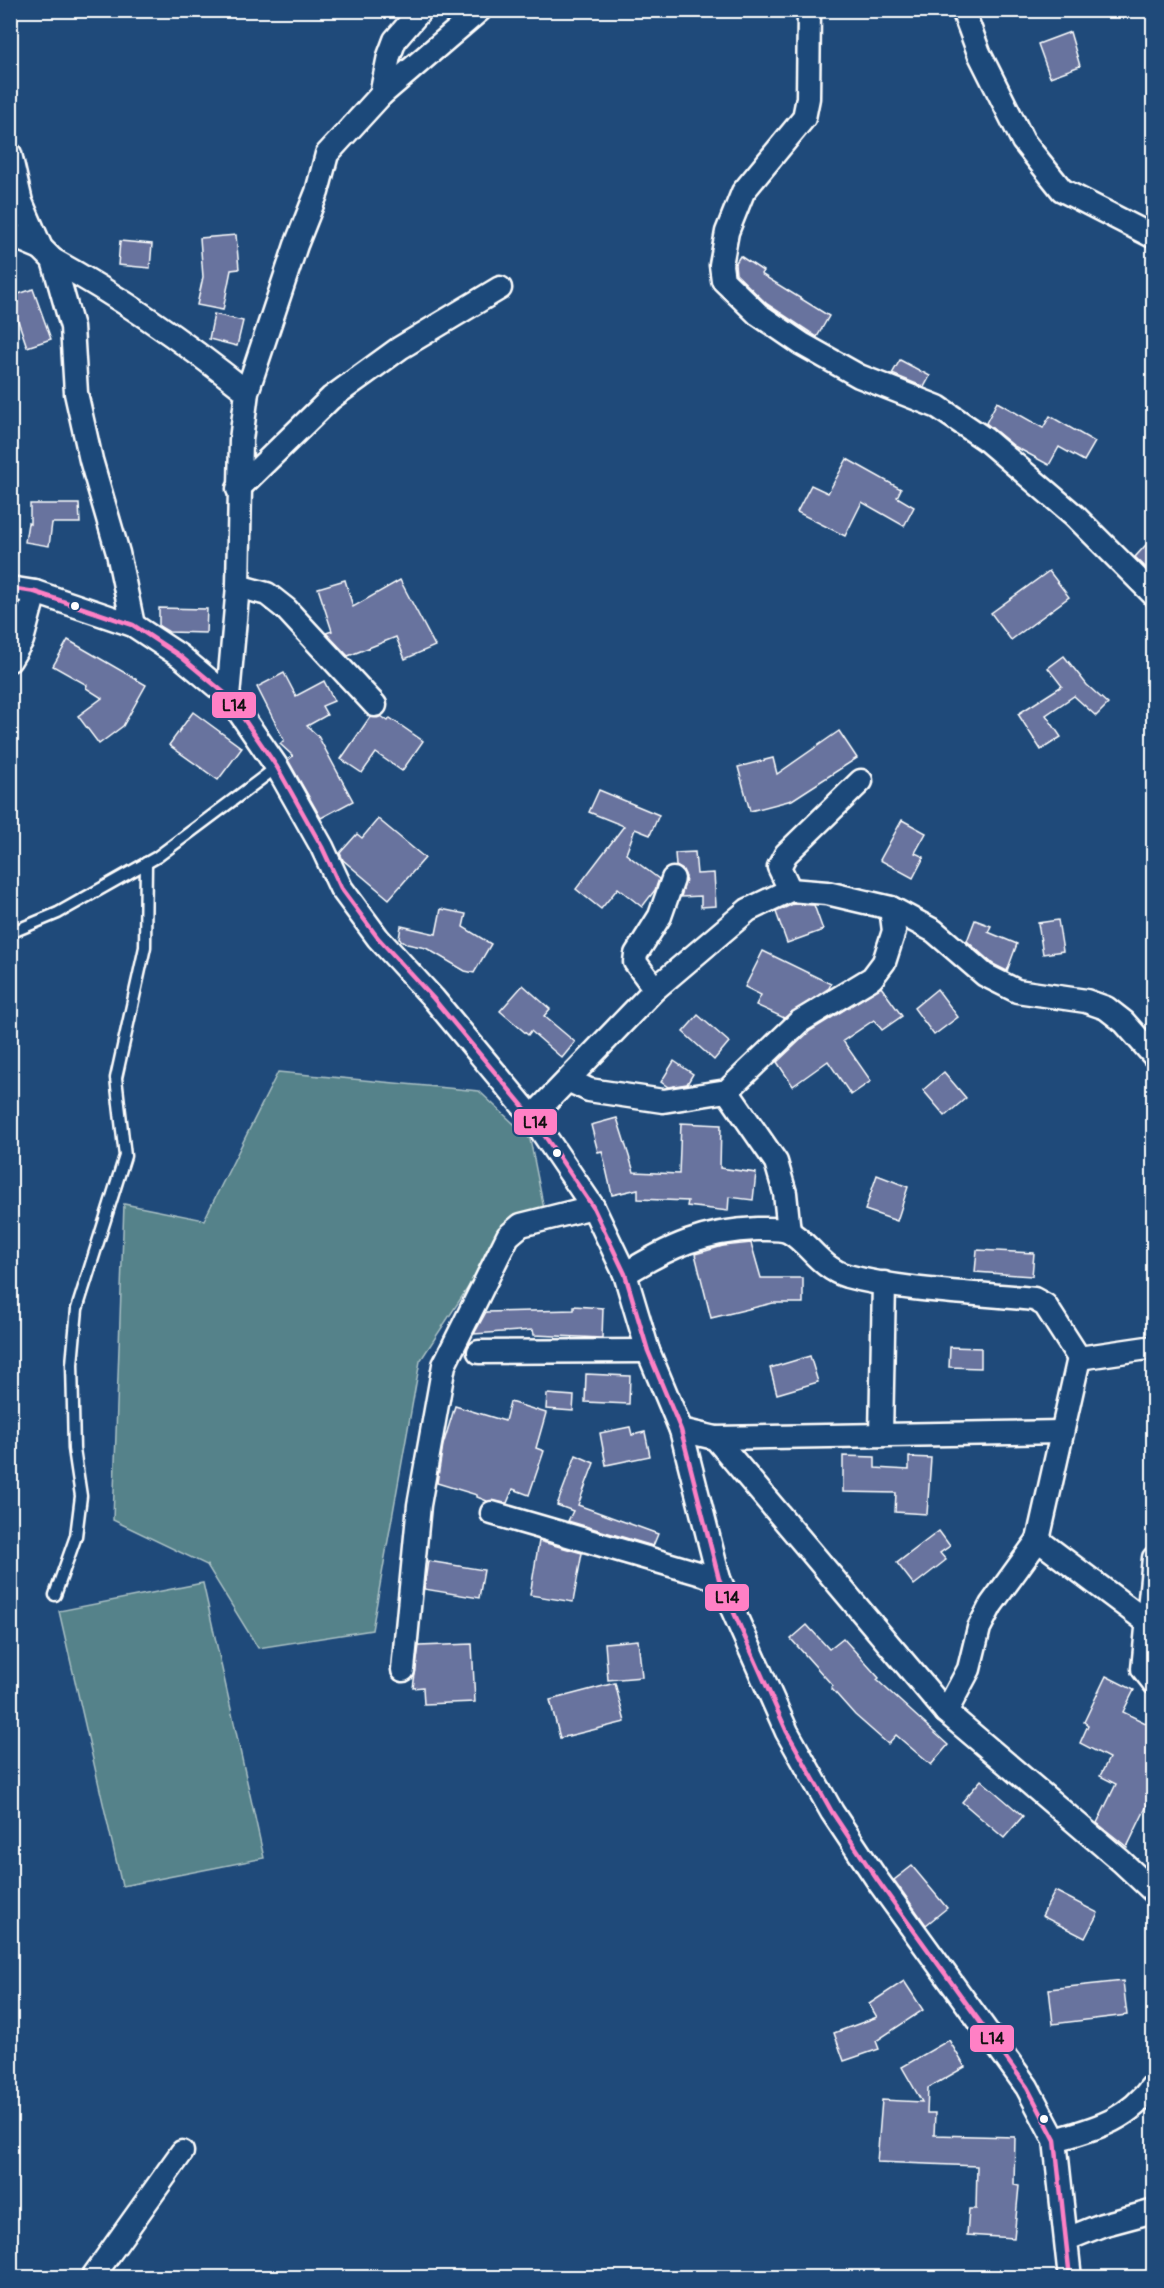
<svg xmlns="http://www.w3.org/2000/svg" width="1164" height="2288" viewBox="0 0 1164 2288" font-family="Pangolin,sans-serif">
	<rect width="100%" height="100%" fill="#1f4a7a"/>
	<filter id="ink" filterUnits="userSpaceOnUse"><feTurbulence type="fractalNoise" baseFrequency=".0167" numOctaves="2"/><feDisplacementMap in="SourceGraphic" scale="12" xChannelSelector="R" yChannelSelector="G"/><feConvolveMatrix kernelMatrix="1 2 1 2 8 2 1 2 1" color-interpolation-filters="sRGB"/></filter>
	<g filter="url(#ink)">
		<g fill="#54828a" stroke="#aac0c4" stroke-width="1.5">
			<polygon points="278,1072 479,1091 530,1139 545,1214 499,1240 420,1361 372,1630 258,1648 207,1565 113,1520 124,1204 204,1220"/>
			<polygon points="203,1583 264,1858 122,1886 59,1611"/>
		</g>
		<g fill="#68739e" stroke="#fff" stroke-width="1.5">
			<polygon points="1070,32 1080,66 1050,77 1038,44"/>
			<polygon points="236,235 239,269 231,270 223,310 197,305 203,277 200,238"/>
			<polygon points="120,241 152,244 150,268 118,265"/>
			<polygon points="740,256 763,271 761,274 829,316 817,337 767,304 736,274 735,264"/>
			<polygon points="33,289 51,339 27,347 10,297"/>
			<polygon points="214,314 243,321 237,346 209,339"/>
			<polygon points="900,360 930,376 924,387 892,374"/>
			<polygon points="997,402 1043,428 1050,416 1095,442 1084,461 1059,447 1049,465 1014,446 986,423"/>
			<polygon points="847,459 901,489 897,497 914,507 904,526 862,502 845,536 797,512 811,485 828,493"/>
			<polygon points="30,504 79,504 80,523 52,523 49,546 25,542 28,523 30,524"/>
			<polygon points="1154,536 1154,575 1135,557"/>
			<polygon points="1049,571 1069,597 1011,640 991,613"/>
			<polygon points="345,580 353,607 400,580 435,646 405,659 396,637 348,656 326,633 332,631 318,588"/>
			<polygon points="159,608 207,609 206,633 169,632 159,626"/>
			<polygon points="68,640 146,685 123,726 99,744 78,716 102,698 86,688 87,685 53,666"/>
			<polygon points="1064,656 1087,685 1108,704 1096,716 1074,696 1046,715 1061,737 1041,750 1018,714 1062,686 1048,668"/>
			<polygon points="284,673 296,696 324,681 334,701 322,706 327,715 307,726 318,736 353,801 321,818 288,760 293,756 280,744 284,740 257,687"/>
			<polygon points="193,712 242,748 218,780 169,745"/>
			<polygon points="381,716 388,721 390,718 423,741 402,771 376,753 362,773 341,759 370,717"/>
			<polygon points="839,731 857,758 792,800 750,811 738,767 773,758 777,774"/>
			<polygon points="599,790 659,815 650,835 635,829 626,854 659,879 655,890 642,907 618,888 601,909 576,889 624,826 589,812"/>
			<polygon points="378,819 425,858 389,899 343,860 340,853 357,834 362,838"/>
			<polygon points="902,820 926,833 915,853 924,857 913,878 880,860"/>
			<polygon points="695,852 697,874 714,873 716,906 701,907 701,896 681,897 686,877 683,870 676,866 675,853"/>
			<polygon points="793,904 814,905 823,930 787,943 776,912"/>
			<polygon points="441,909 466,914 463,927 491,944 474,973 465,971 426,948 407,944 399,939 401,926 436,934"/>
			<polygon points="975,920 991,926 988,932 1017,944 1007,971 993,964 967,941"/>
			<polygon points="1058,920 1063,951 1043,954 1038,923"/>
			<polygon points="763,951 831,984 829,988 784,1018 756,1005 761,995 745,987"/>
			<polygon points="523,985 550,1009 544,1016 575,1042 562,1058 531,1031 528,1035 500,1011"/>
			<polygon points="881,987 902,1016 882,1030 874,1020 843,1041 871,1081 851,1095 828,1061 793,1086 777,1062 810,1031"/>
			<polygon points="937,989 958,1017 934,1035 914,1008"/>
			<polygon points="698,1015 729,1042 714,1060 683,1032"/>
			<polygon points="674,1061 693,1074 687,1084 668,1087 661,1082"/>
			<polygon points="944,1072 966,1098 945,1116 923,1090"/>
			<polygon points="617,1118 634,1172 679,1174 681,1123 721,1125 720,1168 756,1173 753,1200 729,1197 728,1211 687,1206 688,1201 638,1199 638,1189 612,1195 602,1151 598,1152 591,1125"/>
			<polygon points="877,1175 908,1187 897,1221 865,1210"/>
			<polygon points="751,1243 761,1278 803,1278 803,1303 773,1303 711,1318 695,1254 723,1246"/>
			<polygon points="977,1250 1034,1253 1032,1276 975,1272"/>
			<polygon points="574,1306 603,1308 602,1338 534,1335 533,1330 474,1334 486,1312 574,1310"/>
			<polygon points="950,1347 981,1348 981,1368 949,1367"/>
			<polygon points="810,1356 818,1382 777,1394 770,1368"/>
			<polygon points="586,1374 630,1376 629,1404 585,1402"/>
			<polygon points="547,1394 574,1396 573,1411 546,1409"/>
			<polygon points="510,1402 546,1413 536,1448 544,1451 529,1495 513,1489 507,1503 487,1501 477,1497 477,1495 437,1483 443,1445 455,1406 505,1421"/>
			<polygon points="630,1427 632,1435 645,1432 650,1456 606,1465 600,1433"/>
			<polygon points="576,1455 594,1463 578,1505 658,1534 653,1546 568,1521 573,1511 557,1505"/>
			<polygon points="843,1456 875,1457 875,1468 909,1470 909,1457 931,1458 927,1514 895,1512 896,1493 843,1492"/>
			<polygon points="939,1531 950,1546 940,1553 946,1560 914,1585 897,1563"/>
			<polygon points="539,1541 582,1553 573,1602 530,1595"/>
			<polygon points="428,1561 484,1570 479,1598 424,1589"/>
			<polygon points="807,1625 829,1649 843,1638 879,1678 877,1680 948,1745 931,1765 896,1735 888,1744 855,1715 831,1688 833,1686 791,1639"/>
			<polygon points="638,1640 642,1677 608,1680 605,1643"/>
			<polygon points="472,1644 475,1702 424,1704 423,1687 413,1688 419,1646"/>
			<polygon points="1106,1676 1134,1690 1123,1712 1154,1727 1154,1791 1127,1847 1097,1823 1116,1784 1100,1776 1109,1758 1080,1743 1088,1725 1084,1722"/>
			<polygon points="615,1683 625,1722 560,1738 550,1700"/>
			<polygon points="981,1780 1023,1816 1004,1838 962,1802"/>
			<polygon points="912,1866 947,1908 926,1925 894,1880"/>
			<polygon points="1055,1891 1098,1913 1085,1938 1042,1916"/>
			<polygon points="904,1981 923,2010 876,2041 879,2049 844,2061 834,2033 877,2017 869,2004"/>
			<polygon points="1123,1981 1127,2015 1053,2024 1049,1989"/>
			<polygon points="949,2040 965,2067 928,2088 927,2113 935,2113 934,2135 1015,2137 1014,2185 1019,2186 1014,2238 967,2235 969,2209 976,2209 977,2166 877,2162 882,2100 922,2102 902,2067"/>
		</g>
		<g fill="none" stroke-linecap="round" stroke-linejoin="round">
			<defs>
				<g id="lane">
					<polyline points="10,933 58,913 157,857 277,767"/>
					<polyline points="55,1595 76,1536 81,1496 74,1449 72,1364 77,1309 125,1156 116,1078 145,947 146,863"/>
				</g>
				<g id="street">
					<polyline points="809,10 808,98 804,118 743,192 727,232 721,265 723,280 758,314 802,344 859,376 938,407 985,439 1074,515 1154,595"/>
					<polyline points="963,10 979,53 1023,141 1062,190 1154,237"/>
					<polyline points="381,95 389,56 395,40 421,10"/>
					<polyline points="10,154 21,202 41,248 53,260 72,327 76,393 91,460 118,553 133,625"/>
					<polyline points="10,235 41,248"/>
					<path d="M53,260c69,38 133,83 194,132"/>
					<polyline points="238,489 331,398 400,348 500,288"/>
					<polyline points="238,586 267,594 286,609 375,705"/>
					<polyline points="10,588 35,592 133,625 180,656 228,696 277,767 322,847 341,888 378,938 433,998 532,1117 593,1207 625,1274 648,1351 681,1430 719,1579 787,1732 832,1812 878,1881 1027,2087 1055,2140 1070,2278"/>
					<polyline points="10,660 22,640 35,592"/>
					<polyline points="228,696 238,586 241,440 247,392 296,245 317,192 327,154 381,95 480,10"/>
					<polyline points="790,890 779,867 786,854 861,781"/>
					<polyline points="655,989 635,962 636,954 660,916 673,879"/>
					<polyline points="568,1080 589,1090 663,1101 727,1091 799,1022 872,978 884,962 894,931 891,908"/>
					<polyline points="727,1091 776,1162 785,1193 789,1232"/>
					<polyline points="532,1117 655,989 748,910 790,890 827,893 891,908 934,931 985,975 1017,991 1086,1001 1106,1008 1124,1022 1154,1056"/>
					<path d="M625,1274c45,-28 79,-43 132,-45 9,0 25,-1 32,3 19,10 31,36 58,44 56,15 129,17 187,23l11,6 34,53 75,-11"/>
					<polyline points="479,1352 648,1351"/>
					<polyline points="681,1430 715,1438 1061,1432"/>
					<polyline points="881,1435 884,1283"/>
					<polyline points="715,1438 946,1712 1121,1861 1154,1892"/>
					<polyline points="492,1513 719,1579"/>
					<polyline points="1038,1540 1079,1358"/>
					<polyline points="1154,1558 1143,1669 1154,1683"/>
					<polyline points="403,1670 419,1505 444,1365 508,1236 521,1225 593,1207"/>
					<polyline points="946,1712 969,1669 979,1628 991,1605 1038,1540 1147,1622"/>
					<path d="M1055,2140c42,-12 72,-19 99,-56"/>
					<polyline points="1067,2239 1102,2225 1154,2211"/>
					<polyline points="92,2278 182,2152"/>
				</g>
			</defs>
			<use href="#lane" stroke="#fff" stroke-width="15"/>
			<use href="#street" stroke="#fff" stroke-width="27"/>
			<use href="#lane" stroke="#1f4a7a" stroke-width="10"/>
			<use href="#street" stroke="#1f4a7a" stroke-width="22"/>
			<defs>
				<polyline id="bus-1" points="10,588 35,592 133,625 180,656 228,696 277,767 322,847 341,888 378,938 433,998 532,1117 593,1207 625,1274 648,1351 681,1430 719,1579 787,1732 832,1812 878,1881 1027,2087 1055,2140 1070,2278"/>
			</defs>
			<use href="#bus-1" stroke="#1f4a7a" stroke-width="9"/>
			<use href="#bus-1" stroke="#ff80c5" stroke-width="4.5"/>
		</g>
	</g>
	<g fill="#fff" stroke="#1f4a7a" stroke-width="2">
		<circle cx="75" cy="606" r="5"/>
		<circle cx="557" cy="1153" r="5"/>
		<circle cx="1044" cy="2119" r="5"/>
	</g>
	<g stroke="#1f4a7a" stroke-width="2">
		<rect x="211" y="691" width="46" height="28" rx="6" fill="#ff80c5"/>
		<rect x="513" y="1108" width="45" height="28" rx="6" fill="#ff80c5"/>
		<rect x="704" y="1583" width="46" height="29" rx="6" fill="#ff80c5"/>
		<rect x="969" y="2024" width="46" height="29" rx="6" fill="#ff80c5"/>
	</g>
	<g font-size="16" text-anchor="middle" font-weight="bold" fill="#111">
		<text x="234" y="711">L14</text>
		<text x="535" y="1128">L14</text>
		<text x="727" y="1603">L14</text>
		<text x="992" y="2044">L14</text>
	</g>
	<rect width="1164" height="2288" fill="none" stroke="#1f4a7a" stroke-width="36"/>
	<rect x="18" y="18" width="1128" height="2252" fill="none" stroke="#fff" stroke-width="2" filter="url(#ink)"/>
</svg>
